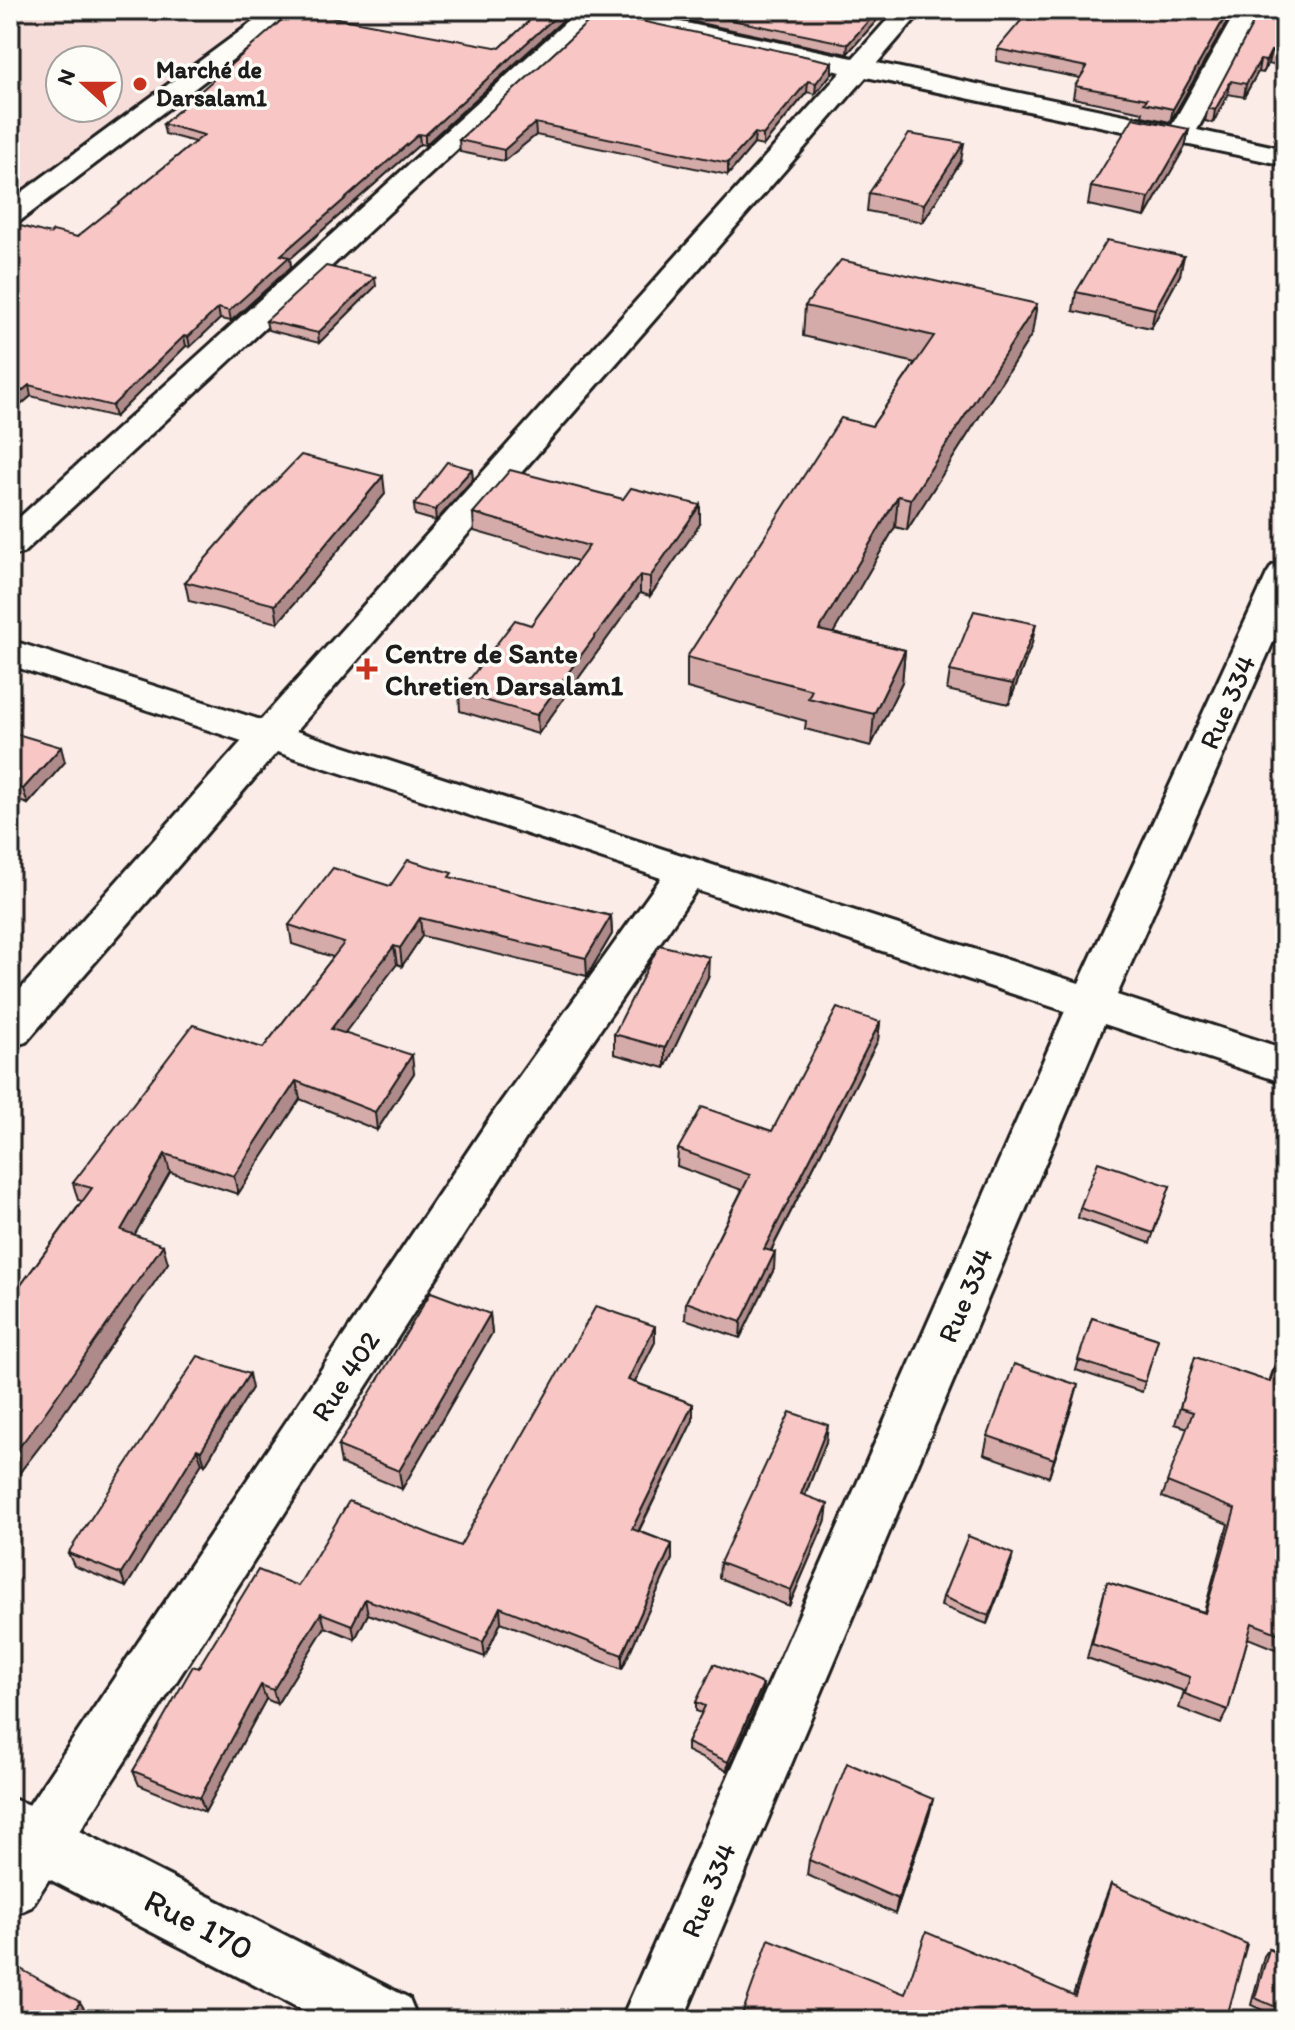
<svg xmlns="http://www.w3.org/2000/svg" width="1295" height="2030" viewBox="0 0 1295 2030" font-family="Itim,sans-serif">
	<rect width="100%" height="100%" fill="#fcece8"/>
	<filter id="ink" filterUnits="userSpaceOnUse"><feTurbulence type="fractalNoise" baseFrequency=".0125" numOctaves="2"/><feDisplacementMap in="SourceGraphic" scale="16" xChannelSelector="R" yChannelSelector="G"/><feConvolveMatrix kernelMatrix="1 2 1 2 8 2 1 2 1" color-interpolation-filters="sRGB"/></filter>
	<g filter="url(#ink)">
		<path fill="#f7ddda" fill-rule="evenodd" d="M10,10h263l-263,193zM60,60h48v48h-48z"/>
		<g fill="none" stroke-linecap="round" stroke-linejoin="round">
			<defs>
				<g id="street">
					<polygon points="269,10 298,10 20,221 10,224 10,201"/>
					<polygon points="579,10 607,10 23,553 10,556 10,526"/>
					<polygon points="624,10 853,58 896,10 923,10 877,63 1172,125 1237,10 1263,10 1197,130 1285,149 1285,165 866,77 296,731 1079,983 1267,574 1272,566 1285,563 1285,615 1117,995 1285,1049 1285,1083 1104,1024 683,2020 621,2020 1065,1011 696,890 530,1132 80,1831 409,1998 418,2020 322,2020 49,1879 31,1907 10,1916 10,1798 29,1805 498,1106 661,878 277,752 26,1042 10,1047 10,1001 242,741 10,665 10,640 261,720 841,72 615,23 611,18 615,13"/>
				</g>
			</defs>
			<use href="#street" stroke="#1c1c1c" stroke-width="6"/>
			<use href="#street" fill="#fdfcf7" fill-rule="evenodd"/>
		</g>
		<g fill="#d5aba9" stroke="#1c1c1c" stroke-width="2">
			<polygon points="541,10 571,10 571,13 425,145 420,144 290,259 291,267 231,321 220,319 190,347 186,346 115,417 31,396 10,414 10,234 50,234 77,237 195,142 165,134 163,124 500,48"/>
			<polygon points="638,10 886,10 847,54"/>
			<polygon points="1234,10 1170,122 1142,116 1143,112 1073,98 1075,86 1080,78 996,61 997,49 1069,11"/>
			<polygon points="1285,10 1285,67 1268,64 1263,73 1258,72 1244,97 1228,94 1213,123 1205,121 1208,108"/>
			<polygon points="599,12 832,73 815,94 807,92 763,146 754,144 728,175 536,135 504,161 460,152 459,140"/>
			<polygon points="1189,129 1185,147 1145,217 1088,205 1091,187"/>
			<polygon points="961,161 923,222 867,211 869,193"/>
			<polygon points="1180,275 1151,328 1073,311 1076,292"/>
			<polygon points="376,286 319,343 268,330 266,321"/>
			<polygon points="805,306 1032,334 907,530 895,527 833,633 905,650 902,682 871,746 805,729 806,721 687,688 687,657 872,426 915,363 803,336"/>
			<polygon points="473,479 436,521 415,515 414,505"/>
			<polygon points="385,494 278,623 189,601 185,582"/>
			<polygon points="473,513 700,524 650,596 640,593 538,734 460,711 459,693 531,625 578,561 474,531"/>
			<polygon points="1032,643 1009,704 947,690 950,671"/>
			<polygon points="10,732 65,762 28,804 10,798"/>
			<polygon points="452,878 611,916 612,934 587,976 422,936 402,966 397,964 344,1033 414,1073 377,1130 300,1099 238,1194 170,1172 134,1235 168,1263 47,1437 10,1485 10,1300 82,1201 78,1200 73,1183 263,1048 333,957 292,944 289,925 390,886"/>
			<polygon points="708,977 665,1068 614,1054 614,1034"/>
			<polygon points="880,1022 878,1040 771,1251 774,1269 740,1338 685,1319 686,1302 742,1190 677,1166 678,1149 772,1131"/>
			<polygon points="1170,1186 1150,1243 1078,1218 1080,1208"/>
			<polygon points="490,1314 492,1333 402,1489 341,1464 338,1446"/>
			<polygon points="1092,1318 1158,1339 1142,1392 1076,1370"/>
			<polygon points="1285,1333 1285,1653 1248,1638 1228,1710 1221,1724 1179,1708 1184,1691 1087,1658 1107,1582 1204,1612 1228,1524 1162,1497 1188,1428 1175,1424 1195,1357 1269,1382"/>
			<polygon points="655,1342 634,1382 693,1404 693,1420 639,1531 672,1544 672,1559 622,1669 501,1622 485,1657 368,1614 355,1639 325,1627 277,1704 266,1699 205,1812 139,1785 133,1771 198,1668 298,1586 460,1546"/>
			<polygon points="252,1388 205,1465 202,1463 126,1587 74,1566 68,1553"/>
			<polygon points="1073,1403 1049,1477 984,1454 988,1436"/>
			<polygon points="826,1442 805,1496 826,1520 789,1606 719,1578 720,1563"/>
			<polygon points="1011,1563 987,1624 941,1606 943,1597"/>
			<polygon points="763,1684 762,1692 727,1771 687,1751 687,1743 702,1713 696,1711 696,1702"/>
			<polygon points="933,1799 929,1815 895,1914 807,1875 809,1860"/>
			<polygon points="1111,1884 1226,2020 905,1994 1073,1995 1104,1902"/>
			<polygon points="1269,1949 1285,1956 1285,2020 1251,2005 1264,1956"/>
		</g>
		<g fill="#ae8b8a" stroke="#1c1c1c" stroke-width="2">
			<polygon points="563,10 571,10 571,13 425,145 425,135"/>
			<polygon points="878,10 886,10 847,54 848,44"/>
			<polygon points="1229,10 1234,10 1170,122 1173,109"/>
			<polygon points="1271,51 1268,64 1263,73 1266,61"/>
			<polygon points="1260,60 1258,72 1244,97 1246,84"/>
			<polygon points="832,62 832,73 815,94 816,83"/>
			<polygon points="808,81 807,92 763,146 763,135"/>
			<polygon points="1231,81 1228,94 1213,123 1215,110"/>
			<polygon points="535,123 536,135 504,161 504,150"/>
			<polygon points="1189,129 1185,147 1145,217 1149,198"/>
			<polygon points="755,133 754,144 728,175 728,163"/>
			<polygon points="419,134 420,144 290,259 291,267 231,321 229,311 281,255"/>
			<polygon points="964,143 961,161 923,222 924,204"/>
			<polygon points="1184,256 1180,275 1151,328 1155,309"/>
			<polygon points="375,277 376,286 319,343 318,333"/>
			<polygon points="1037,304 1032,334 907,530 911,499"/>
			<polygon points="218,308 220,319 190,347 188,337"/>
			<polygon points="184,336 186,346 115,417 112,406"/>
			<polygon points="29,385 31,396 10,414 10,401"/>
			<polygon points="472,469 473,479 436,521 435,510"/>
			<polygon points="383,476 385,494 278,623 275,605"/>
			<polygon points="898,496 895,527 817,661 819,630"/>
			<polygon points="700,505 700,524 650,596 650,577"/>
			<polygon points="640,575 640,593 538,734 537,715"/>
			<polygon points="1036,624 1032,643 1009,704 1013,684"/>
			<polygon points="905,650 902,682 871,746 874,714"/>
			<polygon points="61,747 65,762 28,804 23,789"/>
			<polygon points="611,916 612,934 587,976 586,958"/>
			<polygon points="420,918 422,936 402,966 400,948"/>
			<polygon points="394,946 397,964 334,1047 331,1029"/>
			<polygon points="709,957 708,977 665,1068 665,1048"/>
			<polygon points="880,1022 878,1040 763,1266 764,1249"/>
			<polygon points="412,1055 414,1073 377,1130 375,1112"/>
			<polygon points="296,1081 300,1099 238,1194 234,1176"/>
			<polygon points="165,1154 170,1172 127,1248 121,1230"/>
			<polygon points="163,1245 168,1263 47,1437 10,1485 10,1459"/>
			<polygon points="775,1252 774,1269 740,1338 741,1322"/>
			<polygon points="490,1314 492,1333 402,1489 399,1471"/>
			<polygon points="655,1326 655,1342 628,1396 628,1380"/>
			<polygon points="249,1374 252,1388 205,1465 201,1451"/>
			<polygon points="1078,1385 1073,1403 1049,1477 1054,1459"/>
			<polygon points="693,1404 693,1420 632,1544 632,1529"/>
			<polygon points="828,1425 826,1442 799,1510 801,1494"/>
			<polygon points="197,1449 202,1463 126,1587 121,1574"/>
			<polygon points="828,1504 826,1520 789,1606 791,1590"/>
			<polygon points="672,1544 672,1559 622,1669 622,1655"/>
			<polygon points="1013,1554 1011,1563 987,1624 989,1616"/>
			<polygon points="365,1599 368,1614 355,1639 352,1625"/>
			<polygon points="500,1607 501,1622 485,1657 483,1642"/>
			<polygon points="321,1613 325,1627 277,1704 273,1690"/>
			<polygon points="763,1684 762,1692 727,1771 728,1762"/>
			<polygon points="261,1685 266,1699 205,1812 200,1798"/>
			<polygon points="933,1799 929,1815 895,1914 898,1899"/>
			<polygon points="80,2002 88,2015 85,2020 68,2020"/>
		</g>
		<g fill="#f8c7c5" stroke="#1c1c1c" stroke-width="2">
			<polygon points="293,10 500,48 541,10 563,10 425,135 419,134 281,255 289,257 229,311 218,308 188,337 184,336 112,406 29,385 10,401 10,234 21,226 50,234 53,231 77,237 204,135 163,124"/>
			<polygon points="683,10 878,10 848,44"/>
			<polygon points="1030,10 1061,10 1069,11 1070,10 1229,10 1173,109 1144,103 1147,99 1075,86 1087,67 997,49"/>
			<polygon points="1260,10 1285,10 1285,54 1271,51 1266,61 1260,60 1246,84 1231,81 1215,110 1208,108"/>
			<polygon points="599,12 832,62 816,83 808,81 763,135 755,133 728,163 535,123 504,150 459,140"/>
			<polygon points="1133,118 1189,129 1149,198 1091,187"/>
			<polygon points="909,134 964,143 924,204 869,193"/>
			<polygon points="1107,240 1184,256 1155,309 1076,292"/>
			<polygon points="841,260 1037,304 911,499 898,496 819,630 905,650 874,714 808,698 812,690 687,657 841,418 872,426 934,336 805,306"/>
			<polygon points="326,266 375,277 318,333 266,321"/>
			<polygon points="301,455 383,476 275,605 185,582 249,509"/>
			<polygon points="447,462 472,469 435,510 414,505"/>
			<polygon points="510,470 623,499 631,488 700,505 650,577 640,575 537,715 459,693 515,620 531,625 589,546 473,513"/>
			<polygon points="974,611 1036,624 1013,684 950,671"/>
			<polygon points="10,732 61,747 23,789 10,784"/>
			<polygon points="408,860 452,873 449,877 611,916 586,958 420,918 400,948 394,946 331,1029 412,1055 375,1112 296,1081 234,1176 165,1154 121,1230 163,1245 40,1420 10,1459 10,1300 92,1188 73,1183 193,1025 263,1048 344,943 289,925 333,868 390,886"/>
			<polygon points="659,945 709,957 665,1048 614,1034"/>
			<polygon points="837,1008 880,1022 764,1249 775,1252 741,1322 686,1302 750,1175 678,1149 702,1107 772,1131"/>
			<polygon points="1098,1162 1170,1186 1153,1233 1080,1208"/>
			<polygon points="431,1292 490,1314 399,1471 338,1446"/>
			<polygon points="596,1306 655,1326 628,1380 693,1404 632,1529 672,1544 622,1655 500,1607 483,1642 365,1599 352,1625 321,1613 273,1690 261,1685 200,1798 133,1771 193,1666 198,1668 258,1570 298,1586 349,1501 460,1546"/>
			<polygon points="1092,1318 1158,1339 1145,1382 1078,1360"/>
			<polygon points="1285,1337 1285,1636 1252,1623 1228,1710 1185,1694 1190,1677 1092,1644 1107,1582 1205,1613 1235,1509 1167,1482 1193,1412 1180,1408 1195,1357 1270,1382"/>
			<polygon points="198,1356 249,1374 201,1451 197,1449 121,1574 68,1553"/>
			<polygon points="1014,1364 1078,1385 1054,1459 988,1436"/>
			<polygon points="790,1412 828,1425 801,1494 828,1504 791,1590 720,1563"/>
			<polygon points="968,1536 1013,1554 989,1616 943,1597"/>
			<polygon points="714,1664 763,1684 728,1762 687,1743 705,1706 696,1702"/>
			<polygon points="847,1763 933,1799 898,1899 809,1860"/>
			<polygon points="1111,1884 1247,1944 1226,2020 740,2020 769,1939 905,1994 926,1932 1075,1996"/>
			<polygon points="1269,1949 1285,1956 1285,2011 1255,1998"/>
			<polygon points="10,1963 80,2002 68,2020 10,2020"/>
		</g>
	</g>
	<g fill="#c8321e" stroke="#fdfcf7" stroke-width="3">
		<circle cx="140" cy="84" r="8"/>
		<path d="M363 657h8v8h8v8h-8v8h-8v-8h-8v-8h8z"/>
	</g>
	<g text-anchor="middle" stroke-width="7" stroke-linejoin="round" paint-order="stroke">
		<g font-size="24" font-weight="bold" fill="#1c1c1c" stroke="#fdfcf7" text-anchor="start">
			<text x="156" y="78">Marché de<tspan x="156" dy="28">Darsalam1</tspan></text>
		</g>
		<g font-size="28" font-weight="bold" fill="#1c1c1c" stroke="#fdfcf7" text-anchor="start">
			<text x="385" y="663">Centre de Sante<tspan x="385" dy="32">Chretien Darsalam1</tspan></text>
		</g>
		<g font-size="28" fill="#1c1c1c" stroke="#fdfcf7">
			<text transform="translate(1227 702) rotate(-66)" y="10">Rue 334</text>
			<text transform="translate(965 1295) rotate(-67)" y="10">Rue 334</text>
			<text transform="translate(345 1376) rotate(-57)" y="10">Rue 402</text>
			<text transform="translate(708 1890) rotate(-67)" y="10">Rue 334</text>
		</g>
		<g font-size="34" fill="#1c1c1c" stroke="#fdfcf7">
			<text transform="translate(199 1924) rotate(27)" y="12">Rue 170</text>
		</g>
	</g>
	<rect width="1295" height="2030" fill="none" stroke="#fdfcf7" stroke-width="40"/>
	<rect x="20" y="20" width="1255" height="1990" fill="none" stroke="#1c1c1c" stroke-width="3" filter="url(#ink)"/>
	<g transform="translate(84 84) rotate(291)"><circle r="38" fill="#fdfcf7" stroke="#a3a29f" stroke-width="2"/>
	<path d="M0-6L14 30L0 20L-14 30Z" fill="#c8321e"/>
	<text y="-12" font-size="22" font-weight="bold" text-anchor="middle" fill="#1c1c1c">N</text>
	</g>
</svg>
